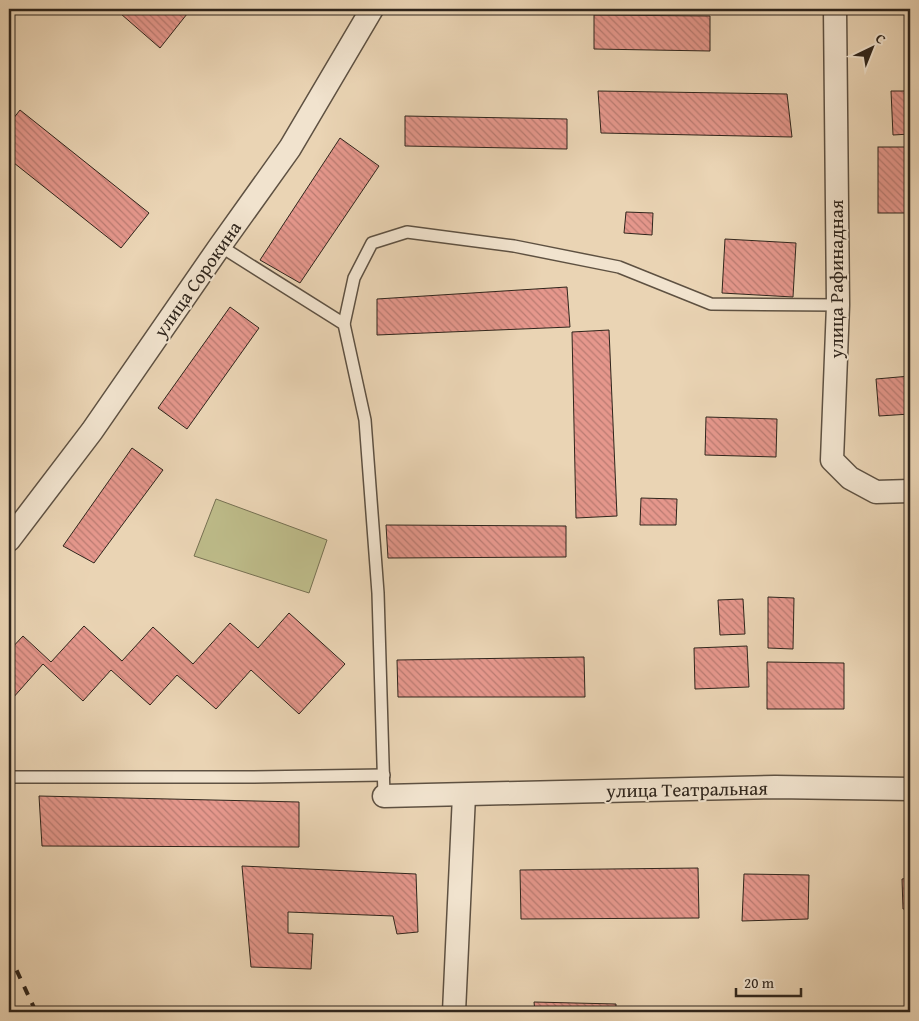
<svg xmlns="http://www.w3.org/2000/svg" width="919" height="1021" viewBox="0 0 919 1021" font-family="'Gentium Book Plus',serif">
	<defs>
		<pattern id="building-back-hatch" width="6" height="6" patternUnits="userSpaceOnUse" patternTransform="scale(1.25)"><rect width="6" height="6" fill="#e5978c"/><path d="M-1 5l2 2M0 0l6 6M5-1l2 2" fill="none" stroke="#ba7b72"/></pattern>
	</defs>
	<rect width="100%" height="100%" fill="#ead4b4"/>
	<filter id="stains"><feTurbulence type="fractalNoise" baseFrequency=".004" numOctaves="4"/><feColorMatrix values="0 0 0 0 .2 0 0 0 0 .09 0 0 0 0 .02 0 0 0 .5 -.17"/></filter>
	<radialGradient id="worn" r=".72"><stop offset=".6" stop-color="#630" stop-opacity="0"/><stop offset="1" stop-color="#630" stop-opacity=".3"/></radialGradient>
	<polygon fill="#bdbb89" stroke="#767052" points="216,499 327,540 309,593 194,556"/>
	<g fill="url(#building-back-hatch)" stroke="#2f251c">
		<polygon points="125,9 191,9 160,48 121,14"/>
		<polygon points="594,15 710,16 710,51 594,49"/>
		<polygon points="598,91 787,94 792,137 601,133"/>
		<polygon points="891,91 910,91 910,134 893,135"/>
		<polygon points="20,110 149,213 121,248 9,159 9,124"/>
		<polygon points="405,116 567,119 567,149 405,146"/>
		<polygon points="340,138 379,166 300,283 260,260"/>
		<rect x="878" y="147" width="32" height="66"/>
		<polygon points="626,212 653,213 652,235 624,233"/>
		<polygon points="725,239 796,243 793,297 722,293"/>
		<polygon points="567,287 570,327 377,335 377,299"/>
		<polygon points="230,307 259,328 187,429 158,408"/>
		<polygon points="609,330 617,516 576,518 572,332"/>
		<polygon points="910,376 910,414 879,416 876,379"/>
		<polygon points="706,417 777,419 776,457 705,455"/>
		<polygon points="132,448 163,470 94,563 63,546"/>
		<polygon points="641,498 677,499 676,525 640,525"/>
		<polygon points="386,525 566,526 566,557 388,558"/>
		<polygon points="768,597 794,598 793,649 768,648"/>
		<polygon points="743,599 745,634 720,635 718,600"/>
		<polygon points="289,613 345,664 299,714 251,670 216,709 177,675 150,705 111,670 83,701 43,664 12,699 9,696 9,651 23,636 51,662 84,626 122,661 153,627 193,664 230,623 258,648"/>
		<polygon points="747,646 749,687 695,689 694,648"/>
		<polygon points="584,657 585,697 398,697 397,660"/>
		<polygon points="767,662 844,663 844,709 767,709"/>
		<polygon points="39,796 299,802 299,847 42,846"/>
		<polygon points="242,866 416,874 418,932 397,934 393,916 288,912 288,933 313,934 311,969 251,967"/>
		<polygon points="698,868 699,918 521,919 520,870"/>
		<polygon points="744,874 809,875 808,919 742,921"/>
		<polygon points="910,878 910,909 903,909 902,879"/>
		<polygon points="534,1002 616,1004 616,1012 535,1012"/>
		<polygon points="185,1008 244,1012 185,1012"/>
	</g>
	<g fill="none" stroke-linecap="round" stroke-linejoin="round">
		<defs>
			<g id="lane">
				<polyline points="220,246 344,324 365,420 378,593 384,796"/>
				<polyline points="344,324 354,278 372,243 407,232 514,246 619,267 711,304 838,305"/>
				<polyline points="9,777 252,777 384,775"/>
			</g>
			<g id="street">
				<polyline points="835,9 838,305 832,460 850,478 876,492 910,491"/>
				<polyline points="9,540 92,431 220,246 290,148 372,9"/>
				<polyline points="384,796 775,787 910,789"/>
				<polyline points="454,1012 464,795"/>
			</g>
		</defs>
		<use href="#lane" stroke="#5e5142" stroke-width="14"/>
		<use href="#street" stroke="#5e5142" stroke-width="25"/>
		<use href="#lane" stroke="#f1e3ce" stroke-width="11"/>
		<use href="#street" stroke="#f1e3ce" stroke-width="22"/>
		<polyline stroke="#2f251c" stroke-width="4" stroke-dasharray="9 9" stroke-linecap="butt" points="9,954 36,1012"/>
	</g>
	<g text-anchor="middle" stroke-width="4" stroke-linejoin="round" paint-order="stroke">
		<g font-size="19" fill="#2f251c" stroke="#f1e3ce">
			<text transform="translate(197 279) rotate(-55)" y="7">улица Сорокина</text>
			<text transform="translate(836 279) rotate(-90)" y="7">улица Рафинадная</text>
			<text transform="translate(687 789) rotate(-1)" y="7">улица Театральная</text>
		</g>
	</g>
	<rect width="919" height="1021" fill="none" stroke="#ead4b4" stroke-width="30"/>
	<rect x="10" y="10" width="899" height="1001" fill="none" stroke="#2f251c" stroke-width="2.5"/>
	<rect x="15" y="15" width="889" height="991" fill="none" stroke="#2f251c"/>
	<g transform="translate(872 48) rotate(43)" stroke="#f1e3ce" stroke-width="4" paint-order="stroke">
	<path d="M0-4L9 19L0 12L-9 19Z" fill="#2f251c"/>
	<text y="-8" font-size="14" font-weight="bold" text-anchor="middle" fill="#2f251c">С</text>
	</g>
	<path d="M736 988v8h65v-8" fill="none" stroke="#2f251c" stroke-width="2.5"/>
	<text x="744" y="988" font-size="15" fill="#2f251c" stroke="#f1e3ce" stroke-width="4" paint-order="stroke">20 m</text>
	<rect width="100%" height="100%" filter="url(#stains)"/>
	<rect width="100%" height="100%" fill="url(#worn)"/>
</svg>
